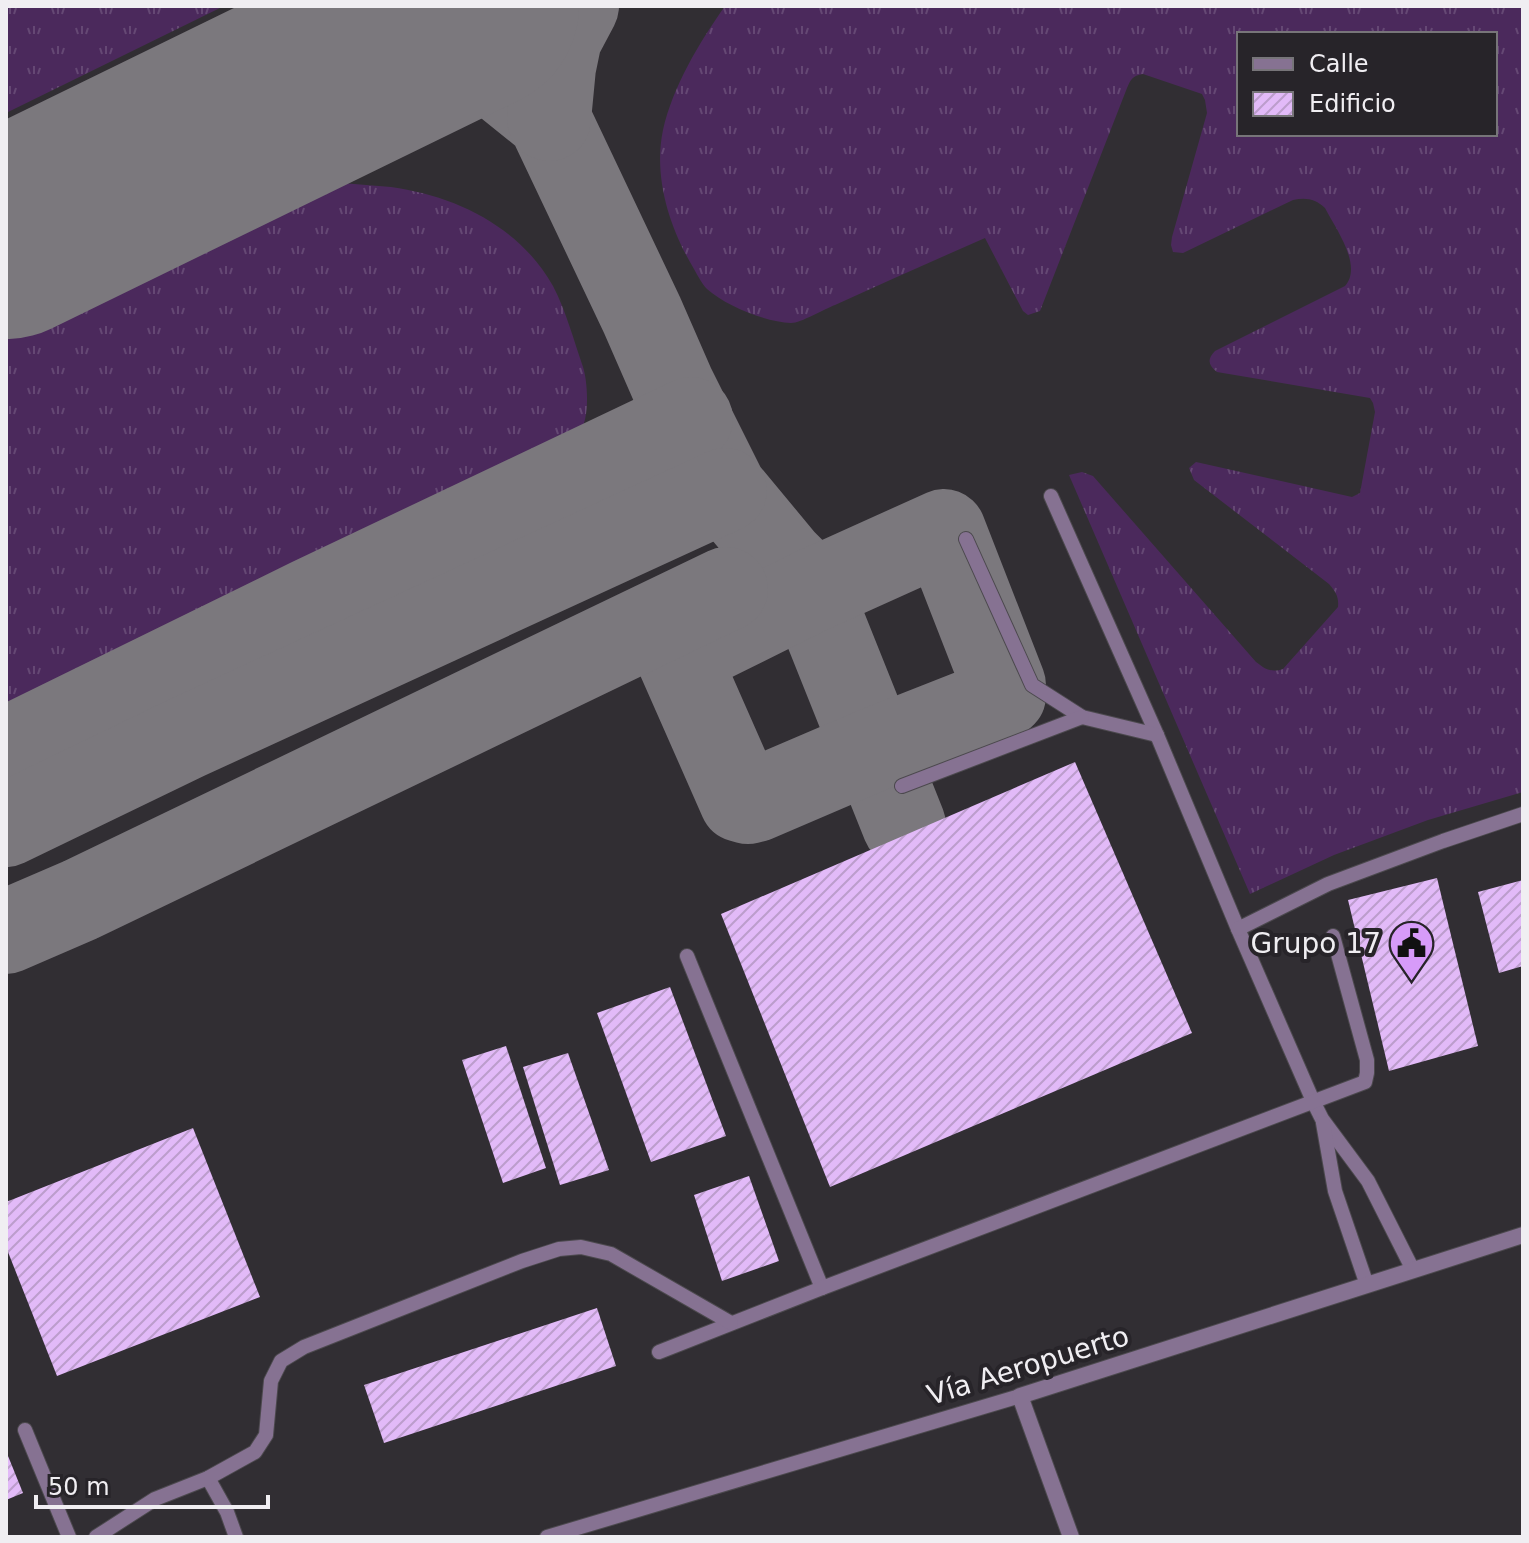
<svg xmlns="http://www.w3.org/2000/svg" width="1529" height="1543" viewBox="0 0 1529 1543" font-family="'DejaVu Sans',sans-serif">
	<defs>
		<pattern id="grass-tufts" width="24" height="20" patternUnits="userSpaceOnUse" patternTransform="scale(2)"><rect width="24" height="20" fill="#4b295c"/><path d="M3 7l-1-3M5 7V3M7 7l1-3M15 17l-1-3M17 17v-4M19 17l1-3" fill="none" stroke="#654874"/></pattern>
		<pattern id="building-hatch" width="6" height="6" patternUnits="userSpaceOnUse" patternTransform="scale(2)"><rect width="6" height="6" fill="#e2baf8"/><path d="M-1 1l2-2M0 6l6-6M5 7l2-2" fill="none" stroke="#bc9dcc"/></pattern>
	</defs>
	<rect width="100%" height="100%" fill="#312e33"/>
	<g fill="url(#grass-tufts)" fill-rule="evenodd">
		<polygon points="6,6 224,6 6,113"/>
		<path d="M725,6h798v786l-95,28 -94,35 -84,39 -181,-419 13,-3 11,4 163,186c9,7 15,11 27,7l55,-62c1,-10 -2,-15 -9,-23l-135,-104 -5,-12 7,-6 156,35 8,-4 15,-81 -2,-9 -3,-5 -153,-26c-9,-7 -10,-13 -2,-21l130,-65c18,-20 -9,-57 -20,-78 -9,-9 -19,-11 -32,-8l-110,53 -10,-1 -2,-7 1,-8 35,-124 -2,-13 -3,-6 -59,-20c-11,2 -12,5 -16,14l-87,223 -12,4 -5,-4 -38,-73c-50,22 -100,44 -150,67 -11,4 -34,18 -44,18 -25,-1 -65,-17 -84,-34 -5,-5 -9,-13 -13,-20 -24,-40 -41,-91 -31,-139 10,-44 36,-87 62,-124zM1239,34h256v100h-256z"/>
		<path d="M329,182c21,2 41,3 62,5 65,9 129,40 162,99 13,25 21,55 30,81 5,16 7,53 -4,66 -3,3 -7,5 -10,7l-563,270v-370z"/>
	</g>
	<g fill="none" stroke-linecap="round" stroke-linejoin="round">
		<g stroke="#7b787d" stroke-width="84">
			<polyline points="364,60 432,59 480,67 502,81 549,119 642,315 673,386 725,490 784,561 808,585 904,825"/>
			<polyline points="549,119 554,67 560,38 577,6"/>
			<polygon points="944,531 1004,685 1004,695 997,701 875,749 756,800 748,802 741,800 678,657 811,591"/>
			<polyline points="6,749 310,600 691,419"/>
			<polyline points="6,825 186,738 725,490"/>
			<polyline points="6,932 80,900 726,589"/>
		</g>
		<polyline stroke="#7b787d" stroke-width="208" points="6,235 475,6"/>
	</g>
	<g fill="url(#building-hatch)">
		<polygon points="1075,762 1192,1033 830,1187 721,914"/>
		<polygon points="1437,878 1478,1046 1389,1071 1348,900"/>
		<polygon points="1523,880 1523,966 1499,973 1478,892"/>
		<polygon points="670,987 726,1136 651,1162 597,1013"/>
		<polygon points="506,1046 546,1168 503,1183 462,1060"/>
		<polygon points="568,1053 609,1170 560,1185 523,1067"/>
		<polygon points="193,1128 260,1297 57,1376 6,1247 6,1202"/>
		<polygon points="749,1176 779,1261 722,1281 694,1195"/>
		<polygon points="597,1308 616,1366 384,1443 364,1385"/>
		<polygon points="6,1451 23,1493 6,1500"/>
	</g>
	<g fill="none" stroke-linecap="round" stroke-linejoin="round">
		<defs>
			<g id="service">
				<polyline points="1051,496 1157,735 1238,929 1313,1101 1322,1119 1368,1181 1413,1270"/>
				<polyline points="966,539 1032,685 1082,717 1157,735"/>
				<polyline points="902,786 1082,717"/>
				<polyline points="1238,929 1328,884 1443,841 1523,814"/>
				<polyline points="687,956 822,1288"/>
				<polyline points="1323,1123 1335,1191 1367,1285"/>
				<polyline points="659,1352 822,1288 1365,1082 1367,1073 1367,1060 1333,936"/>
				<polyline points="25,1430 69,1537"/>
				<polyline points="208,1478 227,1512 236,1537"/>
				<polyline points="96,1537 155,1499 208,1478 255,1452 266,1435 271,1381 281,1361 304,1347 522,1261 559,1249 581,1247 611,1254 731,1323"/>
				<polyline points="547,1537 1020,1396"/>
			</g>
			<polyline id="minor" points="1071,1537 1020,1396 1523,1235"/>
		</defs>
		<use href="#service" stroke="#4c494e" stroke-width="16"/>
		<use href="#minor" stroke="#4c494e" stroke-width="18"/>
		<use href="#service" stroke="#867292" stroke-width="14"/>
		<use href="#minor" stroke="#867292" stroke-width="16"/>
	</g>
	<defs>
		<symbol id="civic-pin" viewBox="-11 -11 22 30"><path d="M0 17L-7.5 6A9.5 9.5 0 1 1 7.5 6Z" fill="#d79bf9" stroke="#272429"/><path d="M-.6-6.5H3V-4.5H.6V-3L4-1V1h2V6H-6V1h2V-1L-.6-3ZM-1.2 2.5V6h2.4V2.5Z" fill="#111"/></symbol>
	</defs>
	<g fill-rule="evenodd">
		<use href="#civic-pin" x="1386" y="918" width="51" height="69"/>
	</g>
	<g text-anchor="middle" stroke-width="8" stroke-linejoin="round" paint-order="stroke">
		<g font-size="28" fill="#f0eef2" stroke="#272429" text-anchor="end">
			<text x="1381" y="953">Grupo 17</text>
		</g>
		<g font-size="28" fill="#f0eef2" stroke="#272429">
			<text transform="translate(1028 1365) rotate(-17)" y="10">Vía Aeropuerto</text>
		</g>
	</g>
	<rect width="1529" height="1543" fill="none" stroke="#f0eef2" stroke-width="16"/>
	<rect x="1237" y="32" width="260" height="104" fill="#272429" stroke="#777579" stroke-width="2"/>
	<rect x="1253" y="58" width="40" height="12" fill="#867292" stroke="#777579" stroke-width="2"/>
	<text x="1309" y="72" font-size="24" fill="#f0eef2">Calle</text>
	<rect x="1253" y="92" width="40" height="24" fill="url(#building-hatch)" stroke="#777579" stroke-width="2"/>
	<text x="1309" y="112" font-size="24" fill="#f0eef2">Edificio</text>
	<path d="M36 1495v12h232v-12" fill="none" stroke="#f0eef2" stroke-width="4"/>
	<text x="48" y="1495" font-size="24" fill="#f0eef2" stroke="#272429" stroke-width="6" paint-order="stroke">50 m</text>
</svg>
